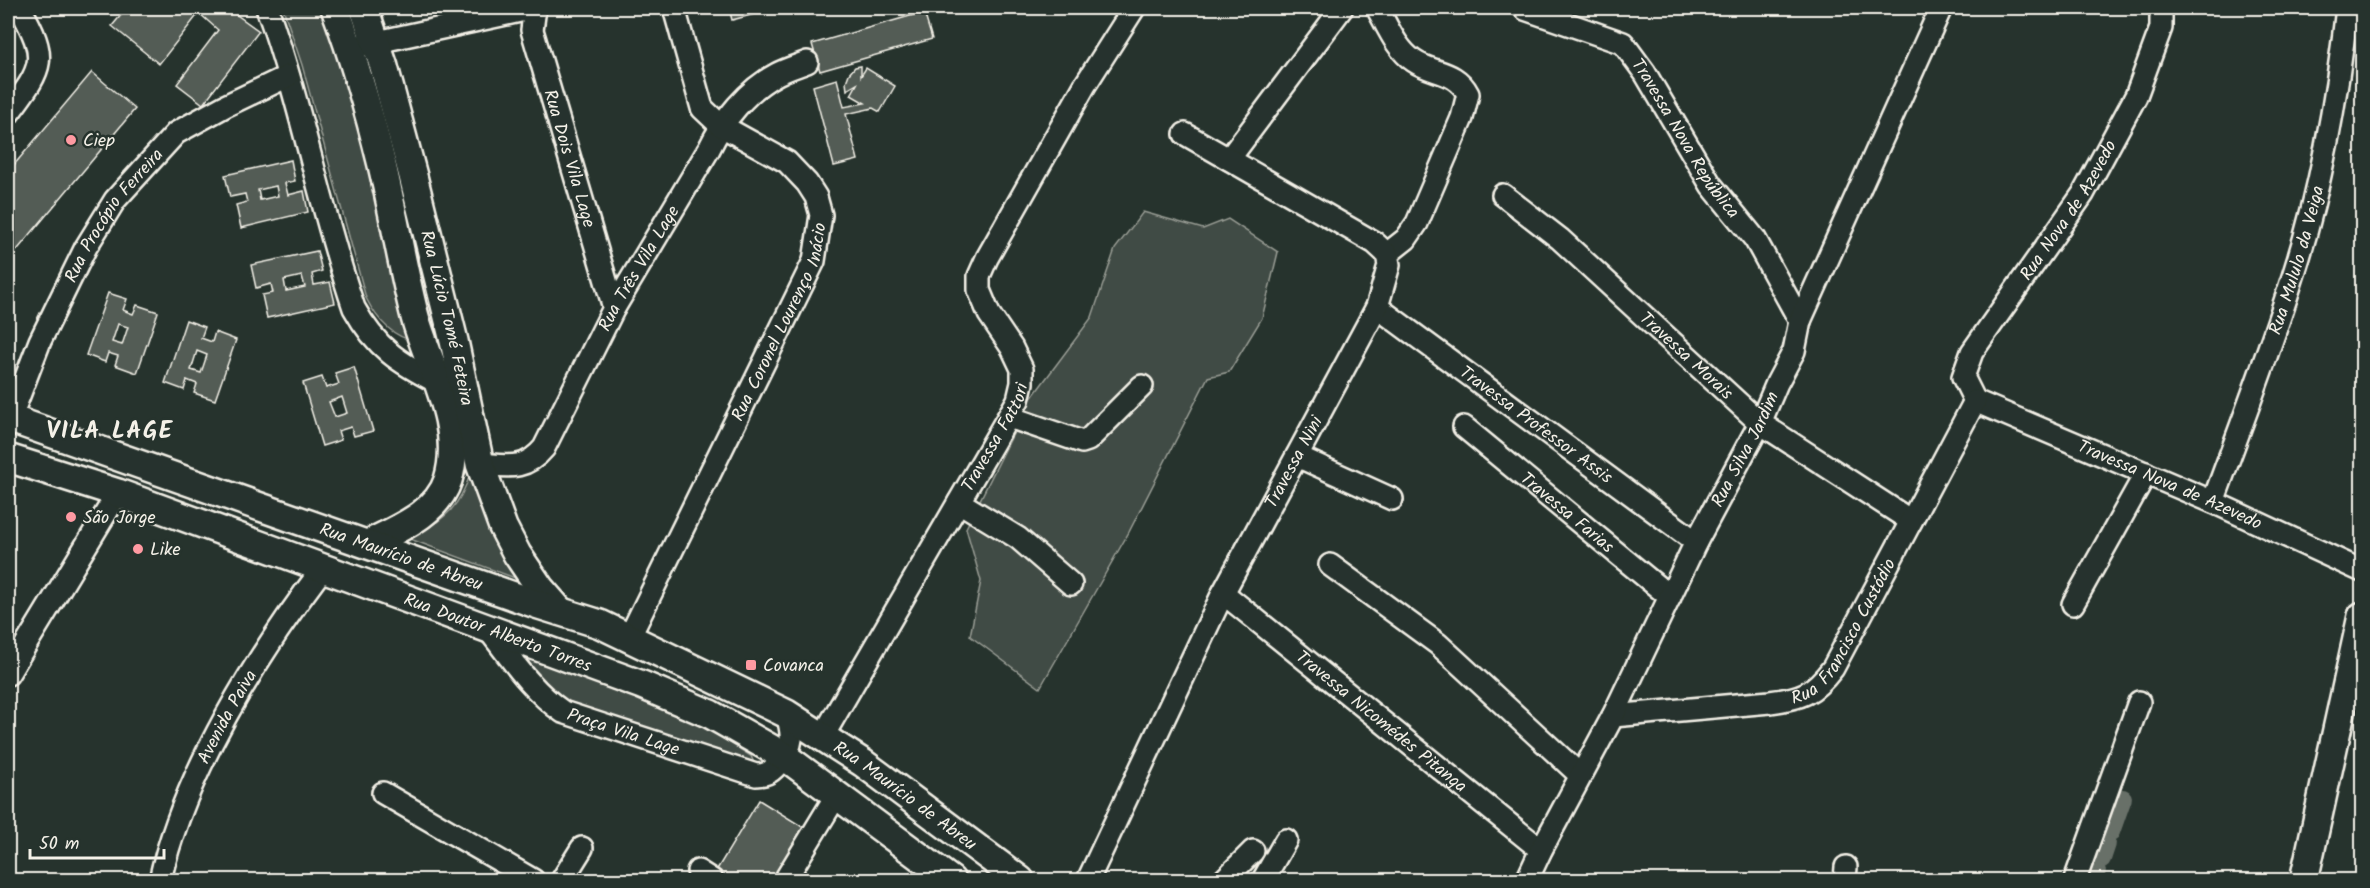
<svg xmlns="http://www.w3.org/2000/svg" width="2370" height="888" viewBox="0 0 2370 888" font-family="Kalam,sans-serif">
	<rect width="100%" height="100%" fill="#26332d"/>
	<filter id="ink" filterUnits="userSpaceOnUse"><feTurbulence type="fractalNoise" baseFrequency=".0167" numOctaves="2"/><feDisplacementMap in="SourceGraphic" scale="12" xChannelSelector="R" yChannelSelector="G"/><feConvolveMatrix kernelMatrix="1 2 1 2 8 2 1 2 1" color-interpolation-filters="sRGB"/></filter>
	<g filter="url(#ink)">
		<g fill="#414b45" stroke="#9a9e96" stroke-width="1.5">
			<path d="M283,8h42l18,47 72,286c-23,-4 -39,-23 -49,-43l-64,-233z"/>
			<polygon points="1143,212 1203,229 1228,219 1278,252 1262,318 1229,372 1208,377 1129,532 1040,688 970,636 981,581 966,528 1030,400 1092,317 1115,249"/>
			<path d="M471,472l52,109 -113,-42c35,-22 47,-26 61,-67z"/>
			<polygon points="537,657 700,724 751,756 754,763 746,764 566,703 529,668 529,660"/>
		</g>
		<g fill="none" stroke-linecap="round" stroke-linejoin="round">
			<g stroke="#676f68" stroke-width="18">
				<polyline points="2111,832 2123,798"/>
				<polyline points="2102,859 2107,844"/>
				<polyline points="2094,880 2097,871"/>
			</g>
		</g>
		<g fill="#525c55" stroke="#f4f1e8" stroke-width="1.5" fill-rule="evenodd">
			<polygon points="127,8 227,8 259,31 203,104 177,84 218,30 199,13 159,64 112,26"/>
			<polygon points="729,8 778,8 732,20"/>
			<polygon points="924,12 932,39 820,71 812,44"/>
			<polygon points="861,66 861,76 866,68 895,86 880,112 873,108 846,114 858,160 834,166 813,86 837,79 844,107 865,103 851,95 857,84 847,90 846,82 849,74 855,67"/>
			<polygon points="92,72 135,109 8,261 8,172"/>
			<path d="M291,160l4,21 -10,2 3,12 16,-4 4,21 -67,16 -5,-23 11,-3 -2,-8 -15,3 -5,-22zM276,186l2,10 -18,4 -2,-10z"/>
			<path d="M317,251l5,20 -10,3 2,11 16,-3 5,21 -68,15 -5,-23 11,-2 -2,-9 -15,4 -5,-23zM302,276l3,11 -19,4 -2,-11z"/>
			<path d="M108,293l19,6 -4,11 10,4 4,-9 21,7 -21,61 -22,-8 3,-9 -10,-3 -3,9 -19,-7zM118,324l10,3 -6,18 -10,-3z"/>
			<path d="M186,320l19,7 -4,11 11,4 3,-10 21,8 -21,60 -21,-7 3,-9 -10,-4 -3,10 -19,-7zM197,351l10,4 -6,18 -10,-3z"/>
			<path d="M354,367l19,64 -19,5 -3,-9 -13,4 3,9 -19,6 -19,-63 19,-6 4,11 13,-4 -4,-11zM342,397l5,16 -12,4 -6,-15z"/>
			<polygon points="759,800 806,829 775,880 731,880 716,871"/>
		</g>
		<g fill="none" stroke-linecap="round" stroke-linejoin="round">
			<defs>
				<g id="minor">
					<path d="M267,8c35,98 53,201 87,300 22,40 45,55 85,75"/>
					<path id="s1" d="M535,8l-3,22 82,278"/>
					<path d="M1377,8c10,17 19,41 37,53 19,13 42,9 54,33l-6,24 -45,105 -11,16 -19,15"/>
					<path id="s2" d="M1525,9l98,34 22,30 66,112 44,54 45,82"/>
					<polyline points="363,45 534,8"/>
					<path d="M8,114c34,-46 42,-53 12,-106"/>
					<polyline points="1229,159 1342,8"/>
					<path id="s3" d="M1503,195l57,44 200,184 151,98"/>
					<path id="s4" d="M1377,307l319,235"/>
					<path id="s5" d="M1975,401l-12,-24 9,-25 111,-158 53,-98 25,-68v-20"/>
					<path id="s6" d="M1975,401l238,101 149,69"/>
					<polyline points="1009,417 1082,442 1088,440 1142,386"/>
					<path id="s7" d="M10,419l30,-78 46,-94 29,-47 61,-67 49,-27 63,-30"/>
					<path id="s8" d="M1464,427l206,170"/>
					<polyline points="1297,456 1392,499"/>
					<path id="s9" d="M480,464c27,2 45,7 64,-16l70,-140 95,-159c14,-29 38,-59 68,-75 9,-5 20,-8 30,-12"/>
					<polyline points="959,502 1018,538 1071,584"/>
					<path id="s10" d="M2213,502c28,-77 58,-154 82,-232 27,-85 42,-174 52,-262"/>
					<polyline points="1330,565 1438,644 1580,775"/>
					<path id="s11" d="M1223,593l318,257"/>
					<polyline points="2073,604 2146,473"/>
					<path id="s12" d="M488,629c23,30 44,62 75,83l193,63c12,0 16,-4 24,-13 14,-18 13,-27 7,-48"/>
					<path id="s13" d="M629,638l185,-377 7,-46 -5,-18 -9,-14 -20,-21 -67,-37 -18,-17 -28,-100"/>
					<polyline points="8,674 118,493"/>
					<path id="s14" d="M1613,716l157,-14c32,-4 43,-8 63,-34l142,-267"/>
					<path id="s15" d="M823,736l195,-336 4,-17v-14l-10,-21 -23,-34 -10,-24v-14l8,-18 98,-173 49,-77"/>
					<polyline points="383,793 533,880"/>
					<polyline points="698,871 712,880"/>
					<path id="s16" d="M160,880c24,-107 97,-225 163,-312"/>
					<polyline points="562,880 582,848"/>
					<polyline points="785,880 836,796"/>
					<path id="s17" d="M1088,880l135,-287 154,-286 12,-42 -2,-11 -12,-11 -190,-109"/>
					<polyline points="1224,880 1253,851"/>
					<polyline points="1263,880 1286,840"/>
					<path id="s18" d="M1527,880l14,-30 72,-134 83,-174 64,-119 17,-40 17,-32 6,-30 141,-313"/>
					<polyline points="1845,880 1846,867"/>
					<polyline points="2075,880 2139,702"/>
				</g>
				<g id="major">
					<path d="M335,8c19,51 34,104 47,157 12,50 20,102 33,152 14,51 50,108 33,163 -11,34 -51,49 -80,64"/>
					<path id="s19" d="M364,8l20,59 29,109 41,165 26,123 23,63 14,27 23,34 20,23"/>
					<path id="s20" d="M8,418l528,186 64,20 187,90 76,49 157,117"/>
					<path id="s21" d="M8,458l110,35 213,78 311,114 68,29 74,42 167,124"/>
					<polyline points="2304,880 2362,616"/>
				</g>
			</defs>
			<use href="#minor" stroke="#f4f1e8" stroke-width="26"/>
			<use href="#major" stroke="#f4f1e8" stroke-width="32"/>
			<use href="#minor" stroke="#26332d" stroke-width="21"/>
			<use href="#major" stroke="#26332d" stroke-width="27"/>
		</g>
	</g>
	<g fill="#ff9aa2" stroke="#26332d" stroke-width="2">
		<circle cx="71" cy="140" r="6"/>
		<circle cx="71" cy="517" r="6"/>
		<circle cx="138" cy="549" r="6"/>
		<rect x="745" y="659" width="12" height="12" rx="3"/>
	</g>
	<g text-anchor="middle" stroke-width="5" stroke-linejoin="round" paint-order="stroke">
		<g font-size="18" fill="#f4f1e8" stroke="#26332d">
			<text dy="6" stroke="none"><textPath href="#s2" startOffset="218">Travessa Nova República</textPath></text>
			<text dy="6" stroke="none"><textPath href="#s1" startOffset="156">Rua Dois Vila Lage</textPath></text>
			<text dy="6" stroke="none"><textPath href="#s5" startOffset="225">Rua Nova de Azevedo</textPath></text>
			<text dy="6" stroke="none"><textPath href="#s7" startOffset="230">Rua Procópio Ferreira</textPath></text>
			<text dy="6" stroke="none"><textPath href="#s10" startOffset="256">Rua Mululo da Veiga</textPath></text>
			<text dy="6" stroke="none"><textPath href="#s9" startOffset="273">Rua Três Vila Lage</textPath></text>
			<text dy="6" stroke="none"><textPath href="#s19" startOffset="321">Rua Lúcio Tomé Feteira</textPath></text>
			<text dy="6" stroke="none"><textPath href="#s13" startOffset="351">Rua Coronel Lourenço Inácio</textPath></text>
			<text dy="6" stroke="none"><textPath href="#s3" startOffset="244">Travessa Morais</textPath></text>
			<text dy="6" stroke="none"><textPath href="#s4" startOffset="198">Travessa Professor Assis</textPath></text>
			<text dy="6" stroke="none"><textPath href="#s15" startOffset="345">Travessa Fattori</textPath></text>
			<text dy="6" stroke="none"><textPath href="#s18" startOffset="483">Rua Silva Jardim</textPath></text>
			<text dy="6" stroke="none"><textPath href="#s17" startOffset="466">Travessa Nini</textPath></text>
			<text dy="6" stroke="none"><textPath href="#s6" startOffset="212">Travessa Nova de Azevedo</textPath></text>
			<text dy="6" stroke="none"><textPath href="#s8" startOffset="134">Travessa Farias</textPath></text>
			<text dy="6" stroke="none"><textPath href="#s20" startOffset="417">Rua Maurício de Abreu</textPath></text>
			<text dy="6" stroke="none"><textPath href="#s14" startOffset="267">Rua Francisco Custódio</textPath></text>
			<text dy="6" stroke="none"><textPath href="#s21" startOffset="520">Rua Doutor Alberto Torres</textPath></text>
			<text dy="6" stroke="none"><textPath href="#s16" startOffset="177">Avenida Paiva</textPath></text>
			<text dy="6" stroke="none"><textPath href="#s11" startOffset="204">Travessa Nicomédes Pitanga</textPath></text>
			<text dy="6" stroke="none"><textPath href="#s12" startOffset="176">Praça Vila Lage</textPath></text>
			<text dy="6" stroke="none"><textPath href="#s20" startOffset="978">Rua Maurício de Abreu</textPath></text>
		</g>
		<g font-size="18" fill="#f4f1e8" stroke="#26332d" text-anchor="start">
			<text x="83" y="146">Ciep</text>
			<text x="83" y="523">São Jorge</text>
			<text x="150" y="555">Like</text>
			<text x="763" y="671">Covanca</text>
		</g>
		<g font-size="24" font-weight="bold" letter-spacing="1.5" fill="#f4f1e8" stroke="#26332d">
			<text x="110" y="438">VILA LAGE</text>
		</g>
	</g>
	<rect width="2370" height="888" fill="none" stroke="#26332d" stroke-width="30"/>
	<rect x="15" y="15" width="2340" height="858" fill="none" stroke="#f4f1e8" stroke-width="2" filter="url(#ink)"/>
	<path d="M30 849v9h134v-9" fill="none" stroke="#f4f1e8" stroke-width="3"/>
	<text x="39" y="849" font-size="18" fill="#f4f1e8" stroke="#26332d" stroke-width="4.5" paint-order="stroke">50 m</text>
</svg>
